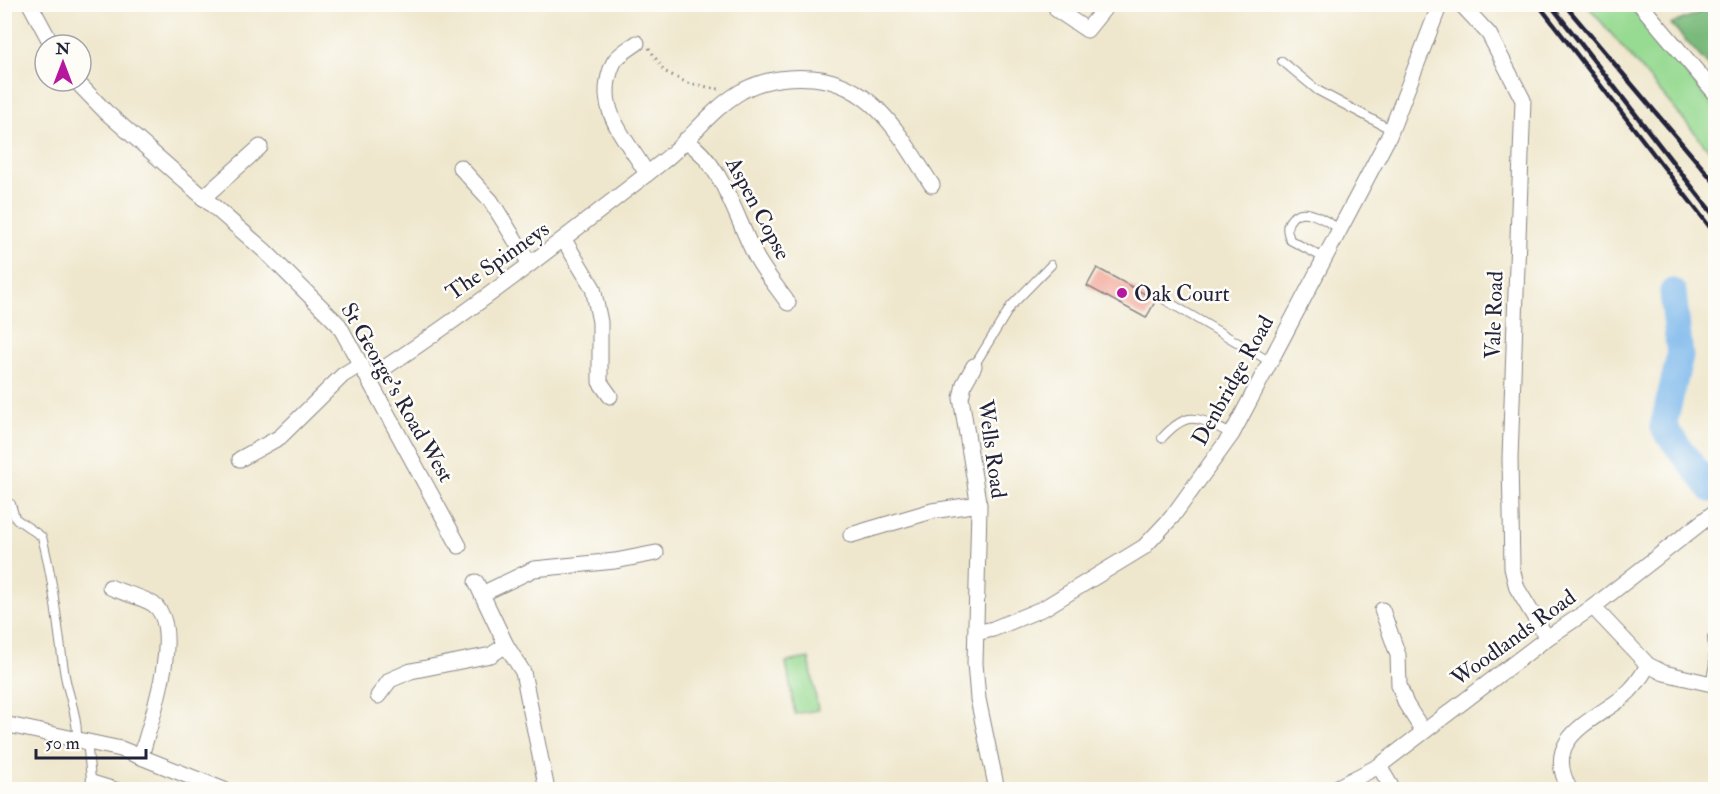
<svg xmlns="http://www.w3.org/2000/svg" width="1720" height="794" viewBox="0 0 1720 794" font-family="'IM FELL Double Pica',serif">
	<rect width="100%" height="100%" fill="#fdfcf7"/>
	<filter id="ink" filterUnits="userSpaceOnUse"><feTurbulence type="fractalNoise" baseFrequency=".0167" numOctaves="2"/><feDisplacementMap in="SourceGraphic" scale="12" xChannelSelector="R" yChannelSelector="G"/><feConvolveMatrix kernelMatrix="1 2 1 2 8 2 1 2 1" color-interpolation-filters="sRGB"/></filter>
	<filter id="wash" filterUnits="userSpaceOnUse"><feTurbulence type="fractalNoise" baseFrequency=".008" numOctaves="4" result="noise"/><feDisplacementMap in="SourceGraphic" scale="24" xChannelSelector="R" yChannelSelector="G"/><feGaussianBlur stdDeviation="1.35" result="paint"/><feColorMatrix in="noise" values="0 0 0 0 0 0 0 0 0 0 0 0 0 0 0 0 0 1.4 0 .05"/><feComposite in="paint" operator="in"/></filter>
	<g filter="url(#wash)">
		<rect width="100%" height="100%" fill="#efe7cd"/>
		<g fill="#97da92" stroke="#5c7e66" stroke-width="1.5">
			<polygon points="1587,5 1630,5 1715,108 1715,157"/>
			<polygon points="809,658 818,710 795,714 786,662"/>
		</g>
		<polygon fill="#79ba7c" stroke="#4e6e5c" stroke-width="1.5" points="1701,5 1715,5 1715,73 1671,24 1701,12"/>
		<g fill="none" stroke-linecap="round" stroke-linejoin="round">
			<polyline stroke="#7ab7ec" stroke-width="27" points="1673,292 1680,356 1663,427 1711,489"/>
		</g>
		<g id="blocks">
			<polygon fill="#f19b8d" points="1097,268 1156,300 1146,318 1087,286"/>
		</g>
	</g>
	<g filter="url(#ink)">
		<use href="#blocks" fill-opacity="0" stroke="#888484" stroke-width="1.5"/>
		<g fill="none" stroke-linecap="round" stroke-linejoin="round">
			<defs>
				<g id="lane">
					<polyline points="1282,61 1317,90 1392,130"/>
					<path d="M1324,258l-34,-18c-3,-9 -5,-15 2,-22 12,-14 35,4 48,11"/>
					<polyline points="1165,300 1269,361"/>
					<polyline points="974,366 1011,306 1051,265"/>
					<path d="M1162,438c28,-31 37,-19 70,-4"/>
					<path d="M11,504l4,14 27,19c12,46 15,87 22,133 3,23 14,45 13,68"/>
					<polyline points="1710,684 1714,664 1712,637"/>
					<polyline points="87,741 91,779 89,790"/>
					<polyline points="91,779 127,790"/>
				</g>
				<g id="street">
					<polyline points="30,4 52,45"/>
					<polyline points="1461,4 1489,34 1523,100 1510,458 1512,568 1517,588 1547,638"/>
					<polyline points="1640,4 1716,94"/>
					<polyline points="1057,10 1087,30 1108,4"/>
					<path d="M637,43c-7,5 -21,13 -24,21 -20,46 14,74 34,110"/>
					<polyline points="76,81 106,112 266,252 339,325 459,546"/>
					<path d="M685,140c37,23 50,76 69,113 9,18 23,34 34,50"/>
					<polyline points="460,167 491,201 530,264"/>
					<polyline points="203,198 260,147"/>
					<polyline points="564,240 593,288 600,322 600,382 610,396"/>
					<polyline points="974,366 964,384 961,398 979,507 975,663 978,699 997,790"/>
					<path d="M369,378c102,-66 197,-141 292,-215 30,-23 47,-52 81,-72 22,-12 46,-15 71,-13 62,6 89,61 119,107"/>
					<polyline points="240,459 280,437 343,375 361,364"/>
					<polyline points="851,535 932,511 979,504"/>
					<polyline points="476,582 506,645 523,672 547,790"/>
					<path d="M110,587c14,7 31,9 43,17 32,22 -3,120 -12,152"/>
					<polyline points="484,593 534,569 615,561 656,553"/>
					<polyline points="1593,607 1648,665 1664,673 1716,685"/>
					<polyline points="1382,610 1398,655 1399,685 1406,704 1423,731"/>
					<polyline points="976,633 993,629 1044,608 1144,547 1172,517 1232,434 1389,136 1440,4"/>
					<polyline points="378,696 390,680 411,671 491,655 506,645"/>
					<polyline points="4,724 121,749 224,790"/>
					<polyline points="1379,766 1393,790"/>
					<polyline points="1332,790 1379,766 1547,638 1593,607 1716,511"/>
					<path d="M1570,790c-29,-51 21,-68 52,-92 11,-9 19,-20 26,-33"/>
				</g>
			</defs>
			<use href="#lane" stroke="#888484" stroke-width="10"/>
			<use href="#street" stroke="#888484" stroke-width="17"/>
			<polyline stroke="#888484" stroke-width="3" stroke-dasharray="1.5 4.5" stroke-linecap="butt" points="649,48 664,71 687,83 719,89"/>
			<use href="#lane" stroke="#fff" stroke-width="8"/>
			<use href="#street" stroke="#fff" stroke-width="15"/>
			<g stroke="#22223b" stroke-width="4.5">
				<polyline points="1538,4 1716,235"/>
				<polyline points="1550,4 1716,218"/>
				<polyline points="1564,4 1716,184"/>
			</g>
		</g>
	</g>
	<circle fill="#b5179e" stroke="#fdfcf7" stroke-width="2" cx="1122" cy="293" r="6"/>
	<g text-anchor="middle" stroke-width="5" stroke-linejoin="round" paint-order="stroke">
		<g font-size="22" fill="#22223b" stroke="#fdfcf7">
			<text transform="translate(759 208) rotate(62)" y="8">Aspen Copse</text>
			<text transform="translate(497 260) rotate(-35)" y="8">The Spinneys</text>
			<text transform="translate(1493 315) rotate(-88)" y="8">Vale Road</text>
			<text transform="translate(1232 380) rotate(-61)" y="8">Denbridge Road</text>
			<text transform="translate(398 392) rotate(60)" y="8">St George's Road West</text>
			<text transform="translate(993 449) rotate(82)" y="8">Wells Road</text>
			<text transform="translate(1513 637) rotate(-36)" y="8">Woodlands Road</text>
		</g>
		<g font-size="22" fill="#22223b" stroke="#fdfcf7" text-anchor="start">
			<text x="1134" y="301">Oak Court</text>
		</g>
	</g>
	<rect width="1720" height="794" fill="none" stroke="#fdfcf7" stroke-width="24"/>
	<g transform="translate(63 63)"><circle r="28" fill="#fdfcf7" stroke="#a5a5ac" stroke-width="1.5"/>
	<path d="M0-4.5L10 22L0 15L-10 22Z" fill="#b5179e"/>
	<text y="-9" font-size="16" font-weight="bold" text-anchor="middle" fill="#22223b">N</text>
	</g>
	<path d="M36 749v9h110v-9" fill="none" stroke="#22223b" stroke-width="3"/>
	<text x="45" y="749" font-size="18" fill="#22223b" stroke="#fdfcf7" stroke-width="4.5" paint-order="stroke">50 m</text>
</svg>
